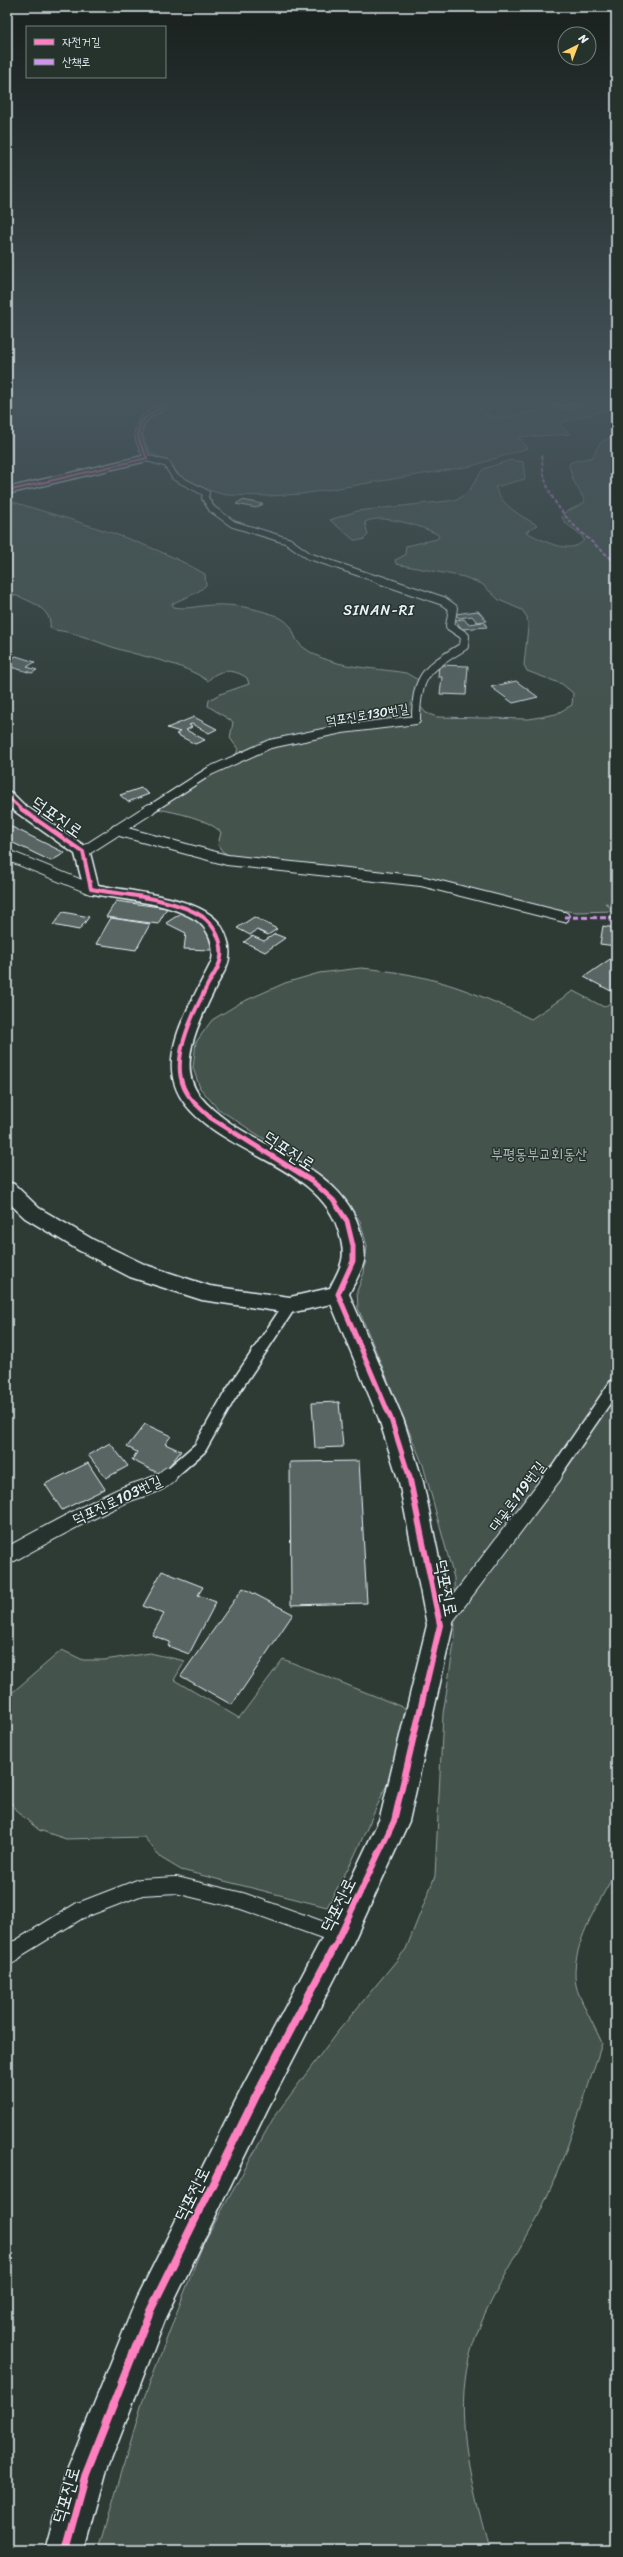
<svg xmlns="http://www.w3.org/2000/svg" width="623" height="2557" viewBox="0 0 623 2557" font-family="Sriracha,'Poor Story',sans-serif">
	<rect width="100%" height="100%" fill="#2e3b35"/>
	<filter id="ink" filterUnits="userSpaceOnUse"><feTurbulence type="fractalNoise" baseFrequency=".025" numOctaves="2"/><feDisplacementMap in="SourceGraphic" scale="8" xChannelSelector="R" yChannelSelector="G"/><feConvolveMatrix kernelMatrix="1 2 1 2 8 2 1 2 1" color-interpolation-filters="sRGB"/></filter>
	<g filter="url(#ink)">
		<g fill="#45524e" stroke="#96a2a3">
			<path d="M191,399l262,1 23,5 14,11 11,2 102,-19h13v8l-56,16v2l10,9 -52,3 10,11 -56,18 -170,28 -33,2 -43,-1 -26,-7 -21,-12 -8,-12 -21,-12c-3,-7 -7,-14 -7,-21 1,-19 34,-27 48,-32z"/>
			<path d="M616,436v50l-4,6 4,7v406l-11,-2 9,8 -37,1 -30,-3 -127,-33 -190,-20 -8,-5 -4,-6 3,-13c-15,-14 -43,-19 -63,-23l-4,-5 82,-49 2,-6 -8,-11 3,-16 -25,-16 1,-6 11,-6 29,-10 -2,-6c-12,-9 -29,-10 -39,3 -25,-18 -61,-23 -90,-32 -22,-7 -41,-17 -64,-19l-4,-3c3,-20 -29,-30 -43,-34v-93c66,21 138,39 198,74l1,11c-9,10 -22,12 -34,19l2,3c14,3 26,-2 40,-2 19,-1 41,3 60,10 25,10 15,21 29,32 28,22 69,20 103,26l14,8 -1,24 7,8 11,4 92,2 27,-5 16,-9 1,-12 -11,-9 -35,-13 -3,-6 4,-38 -1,-10 -5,-7 -23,-10 -17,-16 -18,-7 -68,-13 -1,-4 10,-5 1,-9 31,-7 2,-3 -2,-2c-16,-8 -56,-21 -72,-12l3,13 -5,5h-9l-24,-20 27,-9 100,-11 12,-9 14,-22 28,-9 12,2 2,17 -30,8c7,19 26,29 42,38l-11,7c14,7 45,25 58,8 -5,-11 -19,-13 -22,-23l2,-4 20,-10v-4l-11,-19 -4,-15 2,-3 22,-5c5,-13 8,-18 23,-21z"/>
			<path d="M361,968c69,6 108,21 170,51l42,-28 31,16 12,-8v872c-17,32 -47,76 -40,114 2,12 20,44 26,58 -18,57 -36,113 -61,167 -26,54 -70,111 -76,171 -7,57 10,114 24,169h-390l43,-147 61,-159 71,-127 61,-82 71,-86 29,-73 8,-162 12,-77 -1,-59 -31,-113 -65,-157 -1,-17 7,-18 3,-27 -7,-25 -21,-28 -32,-26 -90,-59 -17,-20 -7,-20 3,-26 16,-22 28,-17 45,-20 34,-10z"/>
			<polygon points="62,1650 83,1660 104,1660 150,1653 185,1661 174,1680 239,1718 283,1659 407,1709 389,1780 352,1861 327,1907 181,1870 161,1858 144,1837 66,1839 39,1830 21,1815 7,1798 7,1697"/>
		</g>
		<g fill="#596563" stroke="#e8f1f8">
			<polygon points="242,500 263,504 256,508 236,504"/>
			<polygon points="478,611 487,621 477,622 472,616 459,618 455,614"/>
			<polygon points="464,619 468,624 484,622 487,627 462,629 455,620"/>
			<polygon points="16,656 35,662 27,667 37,670 32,673 7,666 7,661"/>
			<polygon points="439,665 468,666 466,695 440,694 442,677 438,677"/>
			<polygon points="516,681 538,697 513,703 491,687"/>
			<polygon points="194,717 217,729 209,733 192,724 189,725 192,727 186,730 205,740 195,744 176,734 180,732 167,728"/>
			<polygon points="141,788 149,794 128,802 120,795"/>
			<polygon points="7,826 8,825 65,853 51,861 7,840"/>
			<polygon points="116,901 167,908 158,924 106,917"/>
			<polygon points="63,912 89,917 79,930 53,925"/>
			<polygon points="183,912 208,926 212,934 211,950 184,949 186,933 166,923"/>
			<polygon points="254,917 277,929 268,935 257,930 250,935 237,928"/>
			<polygon points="111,918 150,924 136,950 96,944"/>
			<polygon points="603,926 616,928 616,946 600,944"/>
			<polygon points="275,934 285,938 265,952 244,942 252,936 264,941"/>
			<polygon points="616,955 616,987 611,991 584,977"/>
			<polygon points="339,1402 343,1447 315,1448 312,1403"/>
			<polygon points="145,1424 171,1436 165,1444 181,1451 162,1475 132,1460 137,1452 127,1447"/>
			<polygon points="110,1443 128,1466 106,1478 88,1455"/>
			<polygon points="359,1461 367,1603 291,1605 290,1462"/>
			<polygon points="88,1463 105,1489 62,1510 45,1484"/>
			<polygon points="162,1571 203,1587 198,1595 216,1602 189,1654 168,1646 170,1642 152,1635 164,1614 143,1606"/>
			<polygon points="243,1588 293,1614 232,1705 181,1676"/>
		</g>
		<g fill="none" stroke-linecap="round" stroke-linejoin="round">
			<defs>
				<g id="lane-far5">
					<path d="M185,399c-16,6 -48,13 -47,36 1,8 6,16 9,23l20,6 8,13 31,16 -1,5 7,11 21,15 55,17 21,15 71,24"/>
					<polyline points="541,399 561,406 597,399"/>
				</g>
				<path id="lane-far4" d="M149,810l61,-39 60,-27 72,-15 74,-9c0,-46 11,-51 48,-74l1,-10 -15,-10 3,-18 -10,-7 -65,-22"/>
				<g id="lane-far3">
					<polyline points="116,830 227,860 421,881 564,917"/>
					<polyline points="83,852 150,809"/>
					<polyline points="7,855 91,889"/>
				</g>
				<g id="lane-far2">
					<polyline points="168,1476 200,1448 229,1397 290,1305"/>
					<polyline points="553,1476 616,1384"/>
				</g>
				<g id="lane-far1">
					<path d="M7,1556c38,-21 76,-42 115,-60 16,-8 34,-8 47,-21"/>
					<polyline points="441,1624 554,1475"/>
					<polyline points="12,1952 79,1911 141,1887 176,1885 242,1901 340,1936"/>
				</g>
				<polyline id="lane" points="7,1955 14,1951"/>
				<g id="street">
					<polygon points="147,455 152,458 151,460 7,494 7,488"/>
					<path d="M7,791l5,2 11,11 66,45 9,36c33,7 101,11 122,39 6,9 11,23 9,34 -1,9 -7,17 -11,25 -15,31 -44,81 -18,113 43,54 143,62 161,138 2,9 5,18 3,27 -3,12 -10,22 -15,33l54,125 20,63 30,143 -44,196 -58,126 -84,163 -102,210 -59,153 -21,77h-40l21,-77 71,-175 106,-212 86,-161 51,-107 47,-193 -28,-143 -20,-63 -48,-115 -41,9 -88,-13 -72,-23 -52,-27 -53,-32 -18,-17v-19l7,2 25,24 55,32 52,25 64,21 80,11 40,-9c4,-9 10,-18 12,-28 2,-8 0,-16 -2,-24 -16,-70 -115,-80 -155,-132 -29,-38 -4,-82 15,-120 4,-8 9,-16 12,-24 3,-15 -4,-32 -16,-40 -32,-20 -75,-19 -111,-28l-10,-38 -62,-44 -6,-5z"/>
				</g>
			</defs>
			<use href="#lane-far5" stroke="#e8f1f8" stroke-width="8"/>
			<use href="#lane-far4" stroke="#e8f1f8" stroke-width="10"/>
			<use href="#lane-far3" stroke="#e8f1f8" stroke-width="12"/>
			<use href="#lane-far2" stroke="#e8f1f8" stroke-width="15"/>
			<use href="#lane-far1" stroke="#e8f1f8" stroke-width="18"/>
			<use href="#lane" stroke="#e8f1f8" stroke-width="22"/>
			<use href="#street" stroke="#e8f1f8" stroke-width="3"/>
			<use href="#lane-far5" stroke="#26332d" stroke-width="6"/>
			<use href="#lane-far4" stroke="#26332d" stroke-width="8"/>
			<use href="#lane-far3" stroke="#26332d" stroke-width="10"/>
			<use href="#lane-far2" stroke="#26332d" stroke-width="12"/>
			<use href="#lane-far1" stroke="#26332d" stroke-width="16"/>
			<use href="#lane" stroke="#26332d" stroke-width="20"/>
			<use href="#street" fill="#26332d" fill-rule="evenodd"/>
			<path stroke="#d193ec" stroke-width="2" stroke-dasharray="4 2" stroke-linecap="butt" d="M542,455c0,52 39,76 74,108"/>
			<polyline stroke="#d193ec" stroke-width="3" stroke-dasharray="6 3" stroke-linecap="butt" points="564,917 616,918"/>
			<defs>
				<g id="cycleway-far5">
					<polyline points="541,399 561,406 597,399"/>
					<path d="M7,491l140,-33c-3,-7 -8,-15 -9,-23 -1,-23 31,-30 47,-36"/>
				</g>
				<polyline id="cycleway-far4" points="7,796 22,810"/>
				<path id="cycleway-far3" d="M21,809l62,43 8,37c33,6 84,9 112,28 12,9 20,25 18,40 -1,10 -8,19 -13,27 -16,33 -47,88 -13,119"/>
				<polyline id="cycleway-far2" points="194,1102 211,1118 235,1133 312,1181 333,1200 347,1221 353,1246 353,1261 338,1294 391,1419 409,1476"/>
				<polyline id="cycleway-far1" points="332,1952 394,1821 440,1625 409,1475"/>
				<polyline id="cycleway" points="65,2550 86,2473 150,2311 255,2098 332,1951"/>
			</defs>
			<use href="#cycleway-far5" stroke="#26332d" stroke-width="3.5"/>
			<use href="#cycleway-far4" stroke="#26332d" stroke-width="4.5"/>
			<use href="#cycleway-far3" stroke="#26332d" stroke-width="6"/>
			<use href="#cycleway-far2" stroke="#26332d" stroke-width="8"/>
			<use href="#cycleway-far1" stroke="#26332d" stroke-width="9"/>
			<use href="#cycleway" stroke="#26332d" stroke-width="10"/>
			<use href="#cycleway-far5" stroke="#ff80c0" stroke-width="2.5"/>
			<use href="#cycleway-far4" stroke="#ff80c0" stroke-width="3"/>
			<use href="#cycleway-far3" stroke="#ff80c0" stroke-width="4"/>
			<use href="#cycleway-far2" stroke="#ff80c0" stroke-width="5"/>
			<use href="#cycleway-far1" stroke="#ff80c0" stroke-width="6"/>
			<use href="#cycleway" stroke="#ff80c0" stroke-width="8"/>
		</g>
	</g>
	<linearGradient id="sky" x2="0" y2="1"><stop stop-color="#19201d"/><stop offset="0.53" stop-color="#46555c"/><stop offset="1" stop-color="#46555c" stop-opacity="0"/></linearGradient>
	<rect width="623" height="757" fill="url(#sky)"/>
	<g text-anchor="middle" stroke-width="3" stroke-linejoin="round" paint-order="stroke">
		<g font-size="13" fill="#e8f1f8" stroke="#26332d">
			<text transform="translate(367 714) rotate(-9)" y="5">덕포진로130번길</text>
		</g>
		<g font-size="14" letter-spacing="1" fill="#e8f1f8" stroke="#26332d">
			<text x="379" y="615">SINAN-RI</text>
		</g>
		<g font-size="15" fill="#afb9bc" stroke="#26332d">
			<text x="539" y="1159">부평동부교회동산</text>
		</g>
		<g font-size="15" fill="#e8f1f8" stroke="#26332d">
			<text transform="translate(517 1496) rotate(-53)" y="5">대곶로119번길</text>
			<text transform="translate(117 1500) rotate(-25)" y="5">덕포진로103번길</text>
		</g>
		<g font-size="18" fill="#e8f1f8" stroke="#26332d">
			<text transform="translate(57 817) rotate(35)" y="6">덕포진로</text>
			<text transform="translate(289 1151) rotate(33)" y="6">덕포진로</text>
			<text transform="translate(446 1588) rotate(79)" y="6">덕포진로</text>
			<text transform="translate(338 1905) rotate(-64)" y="6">덕포진로</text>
			<text transform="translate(192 2194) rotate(-64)" y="6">덕포진로</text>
			<text transform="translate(66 2495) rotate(-74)" y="6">덕포진로</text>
		</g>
	</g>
	<rect width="623" height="2557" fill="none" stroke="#26332d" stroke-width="24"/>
	<rect x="12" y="12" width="599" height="2533" fill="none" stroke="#e8f1f8" stroke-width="1.5" filter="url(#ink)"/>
	<rect x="26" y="26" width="140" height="52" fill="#26332d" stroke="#747f7e"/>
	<rect x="34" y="39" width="20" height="6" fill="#ff80c0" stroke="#747f7e"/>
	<text x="62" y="46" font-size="12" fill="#e8f1f8">자전거길</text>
	<rect x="34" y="59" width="20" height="6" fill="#d193ec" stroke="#747f7e"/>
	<text x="62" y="66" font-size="12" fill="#e8f1f8">산책로</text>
	<g transform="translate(577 46) rotate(42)"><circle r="19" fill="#26332d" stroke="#747f7e"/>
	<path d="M0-3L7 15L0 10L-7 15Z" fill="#ffd166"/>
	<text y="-6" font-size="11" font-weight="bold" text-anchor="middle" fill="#e8f1f8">N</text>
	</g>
</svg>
